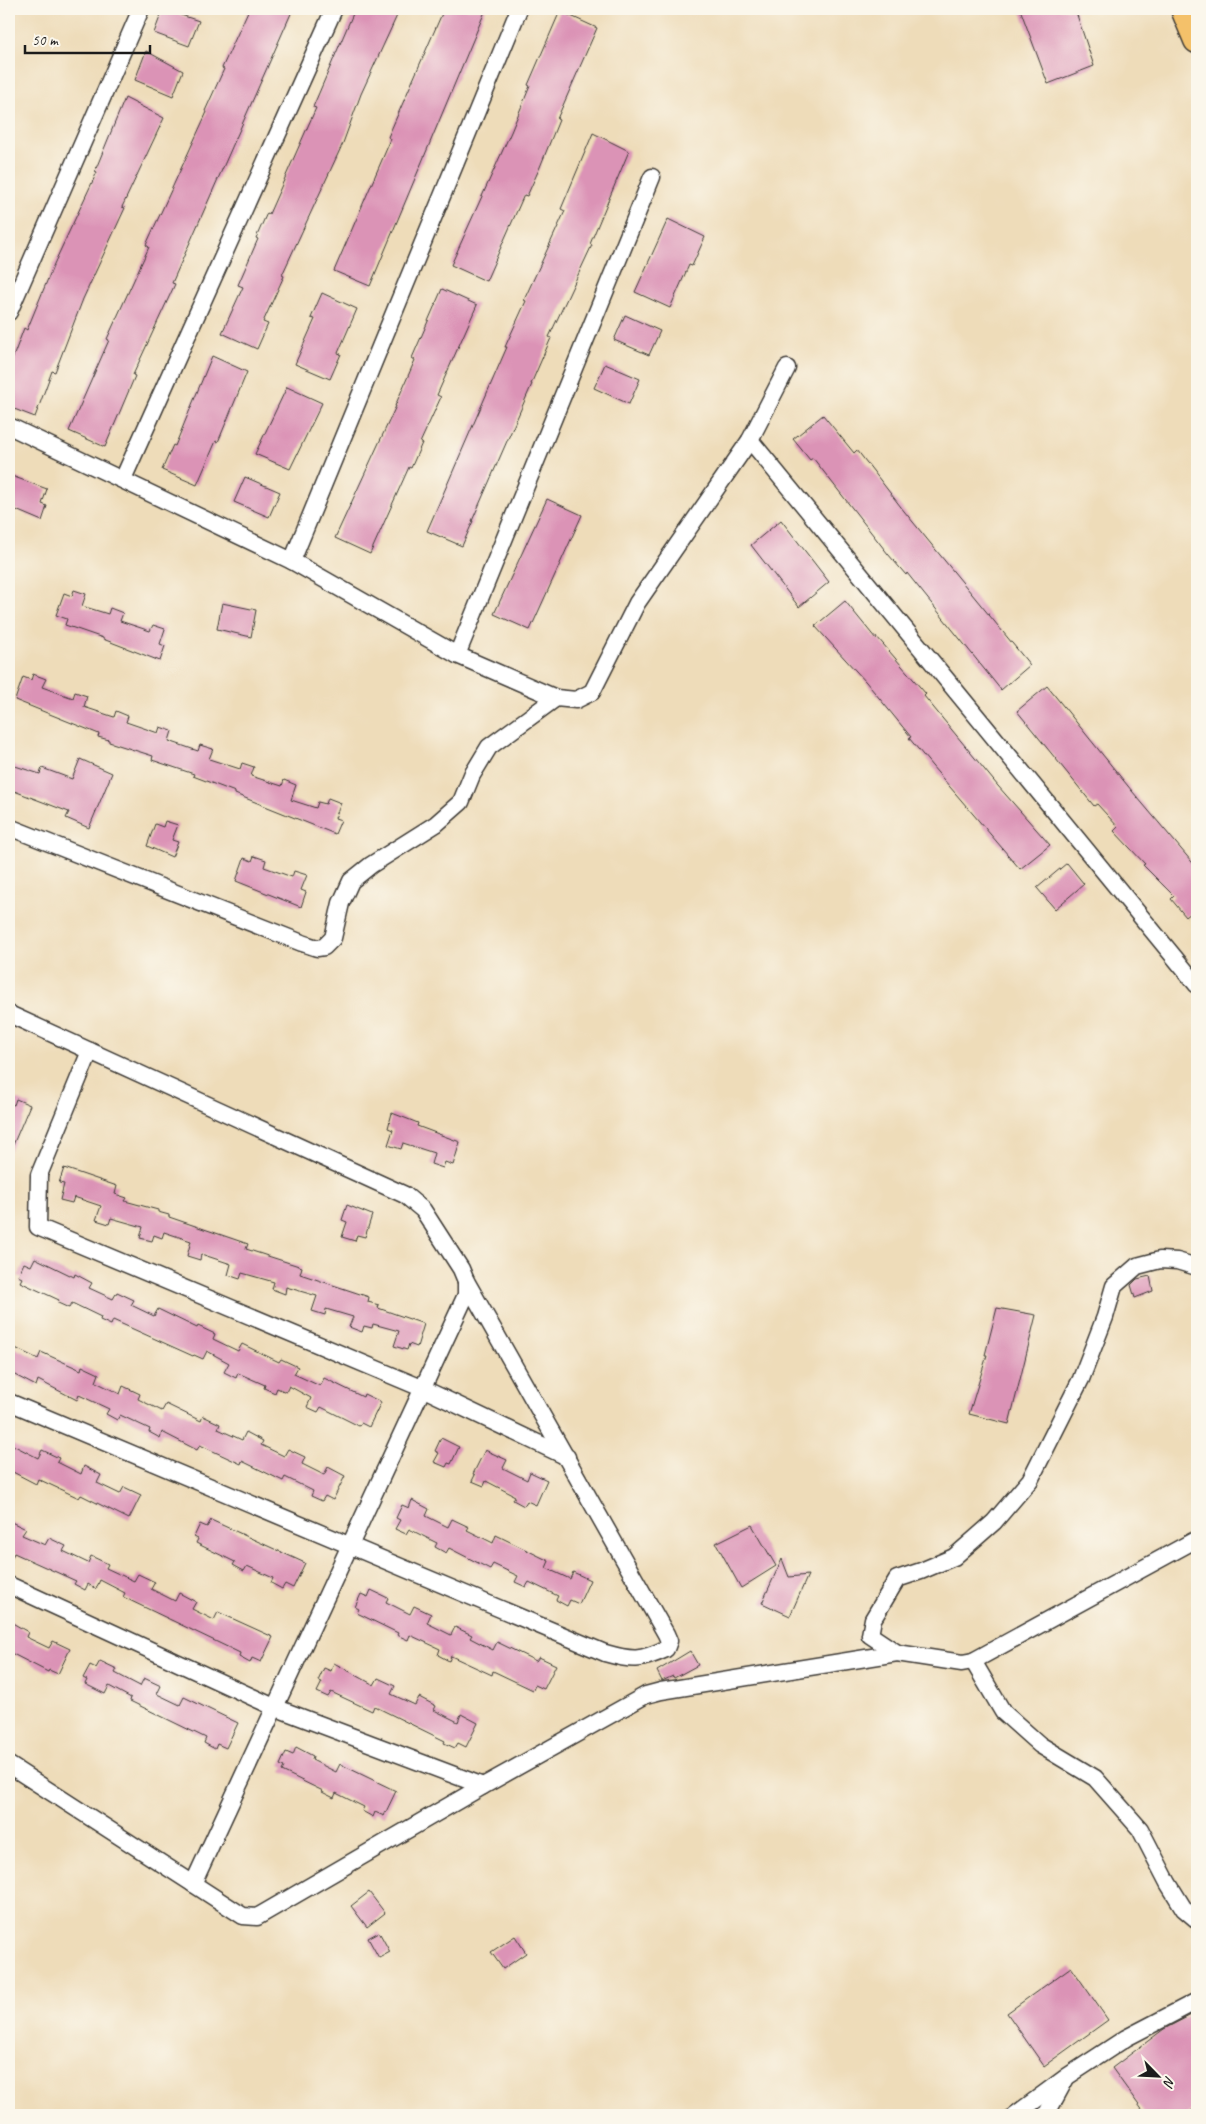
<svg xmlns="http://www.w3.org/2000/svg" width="1206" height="2124" viewBox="0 0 1206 2124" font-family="Caveat,sans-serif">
	<rect width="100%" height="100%" fill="#fbf7ec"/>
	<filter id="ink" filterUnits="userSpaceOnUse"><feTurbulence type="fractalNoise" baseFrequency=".02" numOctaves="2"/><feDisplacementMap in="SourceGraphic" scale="10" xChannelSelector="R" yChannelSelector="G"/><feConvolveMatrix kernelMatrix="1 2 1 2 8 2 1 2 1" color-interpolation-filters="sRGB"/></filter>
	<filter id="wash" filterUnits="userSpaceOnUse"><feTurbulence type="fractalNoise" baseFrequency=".0096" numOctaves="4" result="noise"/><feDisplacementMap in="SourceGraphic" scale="20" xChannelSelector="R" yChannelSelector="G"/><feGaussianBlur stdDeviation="1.12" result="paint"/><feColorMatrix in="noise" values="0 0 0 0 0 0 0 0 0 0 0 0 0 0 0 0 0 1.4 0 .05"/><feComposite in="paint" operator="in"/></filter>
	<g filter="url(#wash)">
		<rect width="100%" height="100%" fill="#eedcb9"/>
		<g id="blocks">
			<g fill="#db93b6">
				<polygon points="163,9 199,21 189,46 154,33"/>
				<polygon points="249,9 293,9 172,283 175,284 133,375 135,376 105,447 69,431 109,340 107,339 149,247 146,245 207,112 205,111 224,69 222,68"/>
				<polygon points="355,9 400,9 361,94 343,143 282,275 284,276 263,322 268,324 257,349 222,333 243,287 238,285 258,239 256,238 267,213 269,214 316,108 313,107"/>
				<polygon points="444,9 486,9 370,286 334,271 391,139 388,137"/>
				<polygon points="1020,9 1075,9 1094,66 1048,84"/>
				<polygon points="560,11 597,28 557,119 559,120 540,167 527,196 524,195 486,281 451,265 511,132 530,86 528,85"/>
				<polygon points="146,51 183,71 173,96 135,80"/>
				<polygon points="125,98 164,118 122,207 125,208 83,299 55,372 52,371 35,417 9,407 9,368 24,328 27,330 54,264 97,172 95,171"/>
				<polygon points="593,133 629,151 590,244 592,245 549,337 551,338 531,384 532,384 472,521 473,521 462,546 427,531 507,347 505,347 526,301 524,300 565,211 561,209"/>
				<polygon points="668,219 705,237 692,266 689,265 670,308 635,292"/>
				<polygon points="442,289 477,305 437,395 441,397 420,443 422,443 411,468 409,467 370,554 335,538 396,406 395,406 415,360 412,358"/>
				<polygon points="322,293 357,309 338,353 341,354 330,379 295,364 315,319 311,318"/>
				<polygon points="625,315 660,331 649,355 614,340"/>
				<polygon points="212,356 247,372 218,442 216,441 197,485 162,470 173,445 175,446"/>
				<polygon points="605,364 640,379 629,404 594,388"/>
				<polygon points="287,387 322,403 290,469 255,454"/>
				<polygon points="823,415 854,453 857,450 904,511 1030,665 1001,690 907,573 906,575 888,554 813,458 810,460 793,439"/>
				<polygon points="9,475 47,489 42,504 47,506 42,521 9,507"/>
				<polygon points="245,477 280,492 269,517 234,502"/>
				<polygon points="547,499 582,515 530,630 494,614"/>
				<polygon points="781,520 829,582 799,607 751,545"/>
				<polygon points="74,590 86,594 82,606 108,614 110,608 123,613 120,621 150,631 153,625 165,629 160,644 165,646 160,661 103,639 103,638 65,625 67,619 56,615 64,593 72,596"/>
				<polygon points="845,601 876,639 877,637 926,694 924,696 998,786 1050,845 1020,869 932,766 909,738 911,737 866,682 815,626"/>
				<polygon points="222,603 256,610 251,637 217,629"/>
				<polygon points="33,674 46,679 42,687 73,698 75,692 87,696 84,707 114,717 116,711 128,716 126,722 158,733 160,727 172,731 169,741 198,751 200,745 213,749 209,759 240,769 242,763 254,767 251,776 282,786 284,780 296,785 291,800 316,808 318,802 326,804 328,798 341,803 335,818 341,820 335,834 235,794 235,792 193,776 194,774 152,760 153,756 109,742 109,740 98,737 99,734 15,700 23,677 31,680"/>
				<polygon points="1047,686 1132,791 1197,868 1197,908 1186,917 1171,899 1174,896 1143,865 1145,864 1114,831 1118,827 1097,804 1094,806 1017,711"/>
				<polygon points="80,759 112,773 89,828 66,818 69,812 9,789 9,764 40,774 42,768 72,779"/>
				<polygon points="165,821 178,825 172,840 178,842 172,857 147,846 155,824 163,827"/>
				<polygon points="254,856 266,860 264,867 292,877 294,871 307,875 301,890 306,892 301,907 236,881 244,858 252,861"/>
				<polygon points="1067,863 1084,884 1055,909 1037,888"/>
				<polygon points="16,1099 30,1105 10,1152 9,1103 14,1105"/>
				<polygon points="392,1113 418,1123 417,1126 460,1142 453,1165 445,1162 443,1168 431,1164 434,1153 403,1143 401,1149 388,1145 393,1130 388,1128"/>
				<polygon points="64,1168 117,1186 115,1194 127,1198 125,1201 158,1210 158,1212 169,1215 169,1217 248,1244 246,1249 302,1267 300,1274 369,1297 368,1302 379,1305 378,1308 424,1324 417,1347 409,1344 407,1350 394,1346 399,1331 373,1324 372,1328 364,1326 362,1332 349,1327 353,1317 326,1309 325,1315 312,1311 317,1296 286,1287 285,1294 272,1289 274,1282 242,1273 240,1279 228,1275 231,1264 201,1254 200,1260 187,1256 191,1241 164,1232 162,1238 154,1235 152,1241 140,1238 143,1227 111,1218 109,1224 96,1220 101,1206 74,1197 72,1203 60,1200 64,1184 59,1183"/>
				<polygon points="347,1205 372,1215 365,1237 357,1235 355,1241 342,1237 347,1222 342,1220"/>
				<polygon points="35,1258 74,1277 75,1274 92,1283 89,1288 113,1299 117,1292 134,1300 131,1305 154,1316 158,1309 197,1328 198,1326 215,1334 213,1339 238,1351 242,1344 279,1362 281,1359 298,1367 294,1374 320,1386 324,1378 363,1397 364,1394 381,1402 369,1427 361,1423 359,1426 321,1407 318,1412 307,1407 311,1398 289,1386 286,1392 277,1388 275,1393 264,1388 265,1385 238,1373 236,1378 224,1372 229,1363 207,1351 203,1359 194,1355 193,1356 113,1320 111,1325 100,1320 101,1317 72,1303 69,1308 58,1303 59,1300 20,1282 22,1278 18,1276 24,1263 31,1266"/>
				<polygon points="1150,1276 1153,1291 1135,1298 1131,1285 1137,1279"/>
				<polygon points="997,1308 1036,1315 1009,1424 969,1414 987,1355 985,1355"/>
				<polygon points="9,1345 38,1359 41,1352 81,1370 82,1366 99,1374 96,1382 120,1394 123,1386 140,1394 138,1399 162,1411 166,1404 201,1421 203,1416 220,1424 218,1429 242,1440 246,1432 263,1441 261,1445 284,1456 288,1449 305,1457 302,1464 324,1475 328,1467 345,1476 333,1500 325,1496 322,1501 311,1496 313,1491 285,1477 283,1481 242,1461 241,1464 200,1445 197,1450 162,1432 160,1438 149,1432 150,1429 120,1415 117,1420 106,1414 109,1409 79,1395 77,1400 38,1380 36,1386 9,1372"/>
				<polygon points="441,1438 459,1447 451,1464 448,1463 446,1467 434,1462 439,1453 435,1451"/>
				<polygon points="9,1443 38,1458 42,1450 59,1458 57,1462 81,1474 84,1466 101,1475 97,1483 120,1494 124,1487 141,1495 129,1519 81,1495 79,1498 38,1479 36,1484 9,1470"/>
				<polygon points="485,1450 507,1460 503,1468 527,1480 530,1472 547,1480 536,1505 527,1501 524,1506 513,1500 515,1496 486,1481 484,1486 472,1481 475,1475 473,1474"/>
				<polygon points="412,1500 429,1509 426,1516 448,1527 452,1519 469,1527 467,1530 493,1543 496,1535 549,1561 546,1568 570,1579 573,1572 590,1580 579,1604 570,1600 567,1606 556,1600 558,1596 529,1582 526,1587 515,1582 518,1576 493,1564 490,1569 449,1548 446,1553 435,1547 437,1543 409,1529 406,1534 395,1529 400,1520 396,1518 402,1505 409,1508"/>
				<polygon points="211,1520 305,1563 293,1588 285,1584 282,1589 271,1583 273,1578 247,1566 244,1571 233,1565 235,1562 196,1543 198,1539 194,1537 200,1524 207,1527"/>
				<polygon points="9,1521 26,1529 22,1535 45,1545 49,1538 66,1546 63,1551 88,1563 91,1556 108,1564 106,1568 134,1581 138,1574 155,1582 151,1589 175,1601 179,1593 196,1602 192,1609 214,1620 218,1612 273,1637 261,1662 252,1658 250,1663 239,1657 240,1653 123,1597 125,1593 100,1580 96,1589 88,1584 85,1590 74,1584 76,1581 14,1553 9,1564"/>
				<polygon points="752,1525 776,1566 741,1588 716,1543"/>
				<polygon points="782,1559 789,1577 808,1575 790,1616 762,1603"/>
				<polygon points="371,1590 388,1598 386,1602 410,1614 414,1606 431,1614 427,1623 451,1635 455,1627 472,1635 470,1638 493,1650 497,1642 536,1661 539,1657 556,1665 544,1689 535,1685 533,1690 493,1671 492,1675 451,1656 449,1661 438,1655 440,1649 410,1635 408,1640 397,1635 398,1633 357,1613 359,1609 355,1607 361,1594 368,1597"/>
				<polygon points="9,1621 28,1632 26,1637 49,1648 53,1641 70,1649 58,1674 49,1670 48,1672 9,1652"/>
				<polygon points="690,1651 698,1665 674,1678 673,1676 662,1681 657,1671"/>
				<polygon points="100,1661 117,1669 115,1673 140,1686 144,1678 161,1686 157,1694 180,1705 184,1697 238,1723 226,1748 217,1744 215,1749 204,1743 206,1738 130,1701 131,1698 109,1686 105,1694 85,1684 87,1680 83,1678 90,1665 96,1668"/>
				<polygon points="334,1663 374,1685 378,1678 395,1686 391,1694 415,1705 419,1697 436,1706 434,1710 458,1722 461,1714 478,1723 466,1747 458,1743 455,1748 444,1743 445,1741 374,1706 372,1711 331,1692 328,1697 317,1692 322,1682 318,1681 324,1668 331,1671"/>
				<polygon points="296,1747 313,1756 312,1760 336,1772 340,1764 396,1791 384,1816 375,1812 373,1817 362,1811 364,1807 336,1793 334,1798 322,1792 323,1791 282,1771 284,1767 280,1765 286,1752 293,1755"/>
				<polygon points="369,1892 385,1913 367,1927 351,1906"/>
				<polygon points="379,1932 390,1952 379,1958 368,1938"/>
				<polygon points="515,1936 526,1953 503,1969 491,1952"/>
				<polygon points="1071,1967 1108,2020 1044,2066 1007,2013"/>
				<polygon points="1197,2012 1197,2107 1186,2115 1146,2115 1112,2068 1164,2029"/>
			</g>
		</g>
	</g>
	<g filter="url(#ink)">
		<use href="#blocks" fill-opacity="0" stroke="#3c3934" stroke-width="1"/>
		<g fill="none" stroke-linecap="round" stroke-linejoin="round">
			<defs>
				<g id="street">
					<polyline points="9,312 141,9"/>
					<polyline points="9,426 292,561 457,655 556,698 576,700 592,692 637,603 750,440 787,368"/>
					<polyline points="750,440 1197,985"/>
					<polyline points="123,479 334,9"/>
					<polyline points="292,561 519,9"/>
					<polyline points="457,655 652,177"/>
					<polyline points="9,827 302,943 317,948 324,947 333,938 341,903 351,881 371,865 436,824 461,802 472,775 489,747 556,698"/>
					<path d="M9,1014l396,181 18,15 38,59 5,12 200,353 3,7 -3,8c-26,12 -33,12 -61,4l-596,-251"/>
					<polyline points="90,1051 39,1175 38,1227 424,1389 567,1457"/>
					<polyline points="9,1585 274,1707 483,1786"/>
					<polyline points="897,1653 870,1635 873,1619 897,1579 921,1571 954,1557 994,1522 1030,1480 1081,1379 1105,1317 1114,1286 1137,1266 1160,1260 1177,1261 1197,1267"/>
					<polyline points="973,1661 1003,1712 1040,1745 1095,1778 1140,1829 1168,1883 1184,1909 1197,1920"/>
					<polyline points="9,1765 243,1916 257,1917 483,1786 646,1695 661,1691 897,1653 962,1663 973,1661 1197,1539"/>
					<polyline points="193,1884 466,1295 466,1281"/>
					<polyline points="1015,2115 1068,2076 1126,2038 1197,2001"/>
					<polyline points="1046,2115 1065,2080"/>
				</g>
				<polyline id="primary" points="1184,9 1197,40"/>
			</defs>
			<use href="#street" stroke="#3c3934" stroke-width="19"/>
			<use href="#primary" stroke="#3c3934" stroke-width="29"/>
			<use href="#street" stroke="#fff" stroke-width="16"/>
			<use href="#primary" stroke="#f4c16a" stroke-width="26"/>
		</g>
	</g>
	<rect width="1206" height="2124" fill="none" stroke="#fbf7ec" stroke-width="30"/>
	<g transform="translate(1158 2076) rotate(114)" stroke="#fbf7ec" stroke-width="4" paint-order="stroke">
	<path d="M0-4L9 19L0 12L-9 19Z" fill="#1c1c1c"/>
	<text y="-8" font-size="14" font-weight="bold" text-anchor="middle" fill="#1c1c1c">N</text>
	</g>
	<path d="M25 45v8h125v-8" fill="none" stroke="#1c1c1c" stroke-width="2.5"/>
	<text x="32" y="45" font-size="15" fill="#1c1c1c" stroke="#fbf7ec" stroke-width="4" paint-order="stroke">50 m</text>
</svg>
